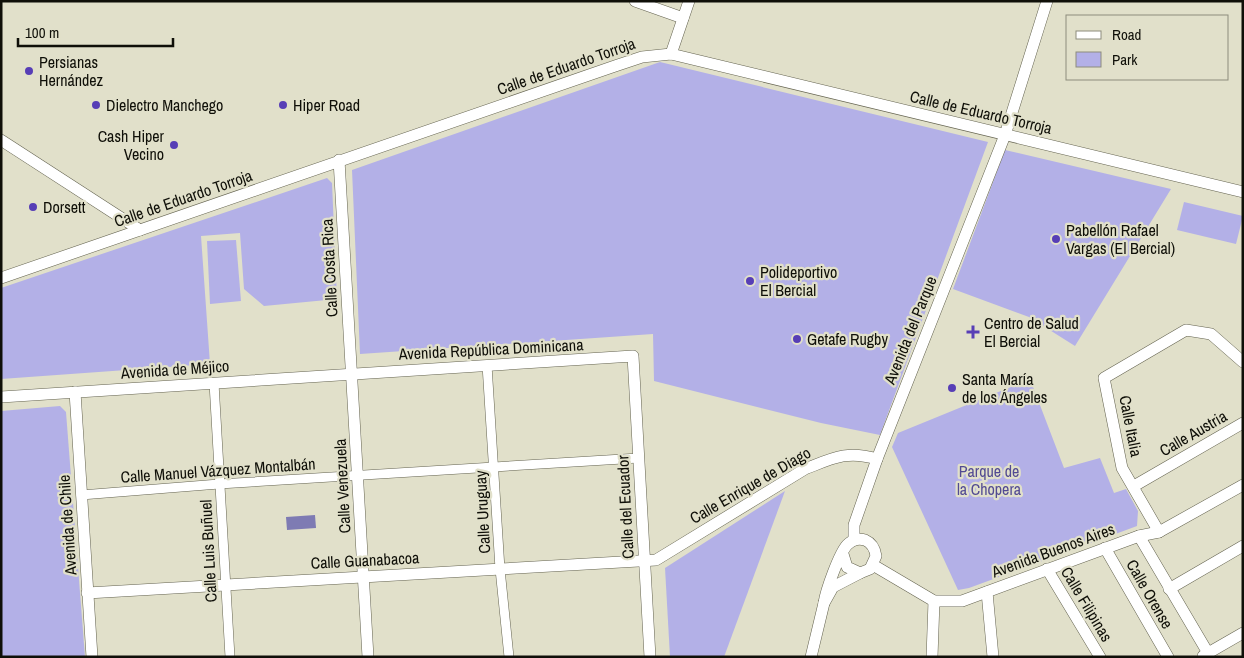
<svg xmlns="http://www.w3.org/2000/svg" width="1244" height="658" viewBox="0 0 1244 658" font-family="'Archivo Narrow',sans-serif">
	<rect width="100%" height="100%" fill="#e1e0ca"/>
	<g fill="#b3b0e7">
		<polygon points="660,62 988,142 880,435 821,423 654,381 653,334 360,354 352,170"/>
		<polygon points="1005,150 1171,189 1075,346 1029,317 953,289"/>
		<polygon points="327,178 332,183 337,299 264,306 244,289 240,233 201,236 210,364 1,379 1,288"/>
		<polygon points="1184,202 1243,216 1236,244 1177,230"/>
		<polygon points="236,240 241,301 210,304 207,241"/>
		<polygon points="1030,379 1064,468 1100,458 1114,493 1126,489 1138,511 1137,526 969,588 958,590 892,447 898,433"/>
		<polygon points="60,406 66,412 85,657 2,657 1,411"/>
		<polygon points="785,491 724,657 670,657 665,568"/>
	</g>
	<polygon fill="#7e7bb3" points="315,515 316,528 287,530 286,517"/>
	<g fill="none" stroke-linecap="round" stroke-linejoin="round">
		<defs>
			<g id="pedestrian">
				<polyline points="487,365 500,569 509,657"/>
				<polyline points="214,383 230,657"/>
				<polyline points="81,495 219,484 639,458"/>
			</g>
			<g id="minor">
				<polyline points="635,1 683,18"/>
				<polyline points="671,54 689,1"/>
				<polyline points="1,140 140,230"/>
				<polyline points="339,160 368,657"/>
				<polyline points="1,278 615,66 642,57 671,54 1243,192"/>
				<polyline points="75,392 92,657"/>
				<polyline points="1,397 633,356 650,657"/>
				<polyline points="1134,486 1243,423"/>
				<polyline points="1159,532 1122,468 1104,378 1186,330 1211,334 1243,362"/>
				<polyline points="1139,536 1208,653"/>
				<polyline points="854,540 854,525 877,459 1005,135 1047,1"/>
				<polyline points="1105,548 1168,657"/>
				<polyline points="873,565 934,601 962,601 1139,536 1159,532 1243,485"/>
				<polyline points="1047,569 1100,657"/>
				<polyline points="1169,589 1243,546"/>
				<polyline points="987,592 993,657"/>
				<path d="M87,593l569,-33 149,-91c28,-11 42,-19 72,-10"/>
				<path d="M824,603c2,-13 15,-49 23,-58 5,-5 12,-7 18,-5 7,3 10,9 11,16l-6,13 -10,4 -13,-6 -4,-13"/>
				<polyline points="1203,656 1243,633"/>
				<polyline points="811,657 824,603 833,587 860,573"/>
				<polyline points="932,657 934,601"/>
			</g>
		</defs>
		<use href="#pedestrian" stroke="#646350" stroke-width="10"/>
		<use href="#minor" stroke="#646350" stroke-width="12"/>
		<use href="#pedestrian" stroke="#fff" stroke-width="9"/>
		<use href="#minor" stroke="#fff" stroke-width="11"/>
	</g>
	<g fill="#573eb6" stroke="#e1e0ca" stroke-width="2">
		<circle cx="29" cy="71" r="5"/>
		<circle cx="96" cy="105" r="5"/>
		<circle cx="283" cy="105" r="5"/>
		<circle cx="174" cy="145" r="5"/>
		<circle cx="33" cy="207" r="5"/>
		<circle cx="1056" cy="239" r="5"/>
		<circle cx="750" cy="281" r="5"/>
		<path d="M970.5 324.5h5v5h5v5h-5v5h-5v-5h-5v-5h5z"/>
		<circle cx="797" cy="339" r="5"/>
		<circle cx="952" cy="388" r="5"/>
	</g>
	<g text-anchor="middle" stroke-width="4.5" stroke-linejoin="round" paint-order="stroke">
		<g font-size="16" fill="#0f0f08" stroke="#e1e0ca" text-anchor="start">
			<text x="39" y="68">Persianas<tspan x="39" dy="18">Hernández</tspan></text>
			<text x="106" y="111">Dielectro Manchego</text>
			<text x="293" y="111">Hiper Road</text>
			<text x="164" y="142" text-anchor="end">Cash Hiper<tspan x="164" dy="18">Vecino</tspan></text>
			<text x="43" y="213">Dorsett</text>
			<text x="1066" y="236">Pabellón Rafael<tspan x="1066" dy="18">Vargas (El Bercial)</tspan></text>
			<text x="760" y="278">Polideportivo<tspan x="760" dy="18">El Bercial</tspan></text>
			<text x="984" y="329">Centro de Salud<tspan x="984" dy="18">El Bercial</tspan></text>
			<text x="807" y="345">Getafe Rugby</text>
			<text x="962" y="385">Santa María<tspan x="962" dy="18">de los Ángeles</tspan></text>
		</g>
		<g font-size="16" fill="#0f0f08" stroke="#e1e0ca">
			<text transform="translate(566 66) rotate(-19)" y="6">Calle de Eduardo Torroja</text>
			<text transform="translate(981 112) rotate(13)" y="6">Calle de Eduardo Torroja</text>
			<text transform="translate(183 198) rotate(-19)" y="6">Calle de Eduardo Torroja</text>
			<text transform="translate(329 268) rotate(-93)" y="6">Calle Costa Rica</text>
			<text transform="translate(910 330) rotate(-68)" y="6">Avenida del Parque</text>
			<text transform="translate(491 349) rotate(-3)" y="6">Avenida República Dominicana</text>
			<text transform="translate(175 369) rotate(-4)" y="6">Avenida de Méjico</text>
			<text transform="translate(1131 426) rotate(79)" y="6">Calle Italia</text>
			<text transform="translate(1193 433) rotate(-30)" y="6">Calle Austria</text>
			<text transform="translate(218 470) rotate(-4)" y="6">Calle Manuel Vázquez Montalbán</text>
			<text transform="translate(750 485) rotate(-30)" y="6">Calle Enrique de Diago</text>
			<text transform="translate(342 486) rotate(-93)" y="6">Calle Venezuela</text>
			<text transform="translate(625 507) rotate(-93)" y="6">Calle del Ecuador</text>
			<text transform="translate(482 512) rotate(-93)" y="6">Calle Uruguay</text>
			<text transform="translate(67 525) rotate(-94)" y="6">Avenida de Chile</text>
			<text transform="translate(1053 550) rotate(-20)" y="6">Avenida Buenos Aires</text>
			<text transform="translate(208 551) rotate(-93)" y="6">Calle Luis Buñuel</text>
			<text transform="translate(365 560) rotate(-3)" y="6">Calle Guanabacoa</text>
			<text transform="translate(1150 594) rotate(60)" y="6">Calle Orense</text>
			<text transform="translate(1087 604) rotate(59)" y="6">Calle Filipinas</text>
		</g>
		<g font-size="16" fill="#524a92" stroke="#e1e0ca">
			<text x="989" y="477">Parque de<tspan x="989" dy="18">la Chopera</tspan></text>
		</g>
	</g>
	<rect width="1244" height="658" fill="none" stroke="#0f0f08" stroke-width="5"/>
	<rect x="1066" y="15" width="162" height="65" fill="#e1e0ca" stroke="#8d8c7c"/>
	<rect x="1076" y="31" width="25" height="8" fill="#ffffff" stroke="#8d8c7c"/>
	<text x="1112" y="40" font-size="15" fill="#0f0f08">Road</text>
	<rect x="1076" y="52" width="25" height="15" fill="#b3b0e7" stroke="#8d8c7c"/>
	<text x="1112" y="65" font-size="15" fill="#0f0f08">Park</text>
	<path d="M18 38v8h155v-8" fill="none" stroke="#0f0f08" stroke-width="2.5"/>
	<text x="25" y="38" font-size="15" fill="#0f0f08" stroke="#e1e0ca" stroke-width="4" paint-order="stroke">100 m</text>
</svg>
